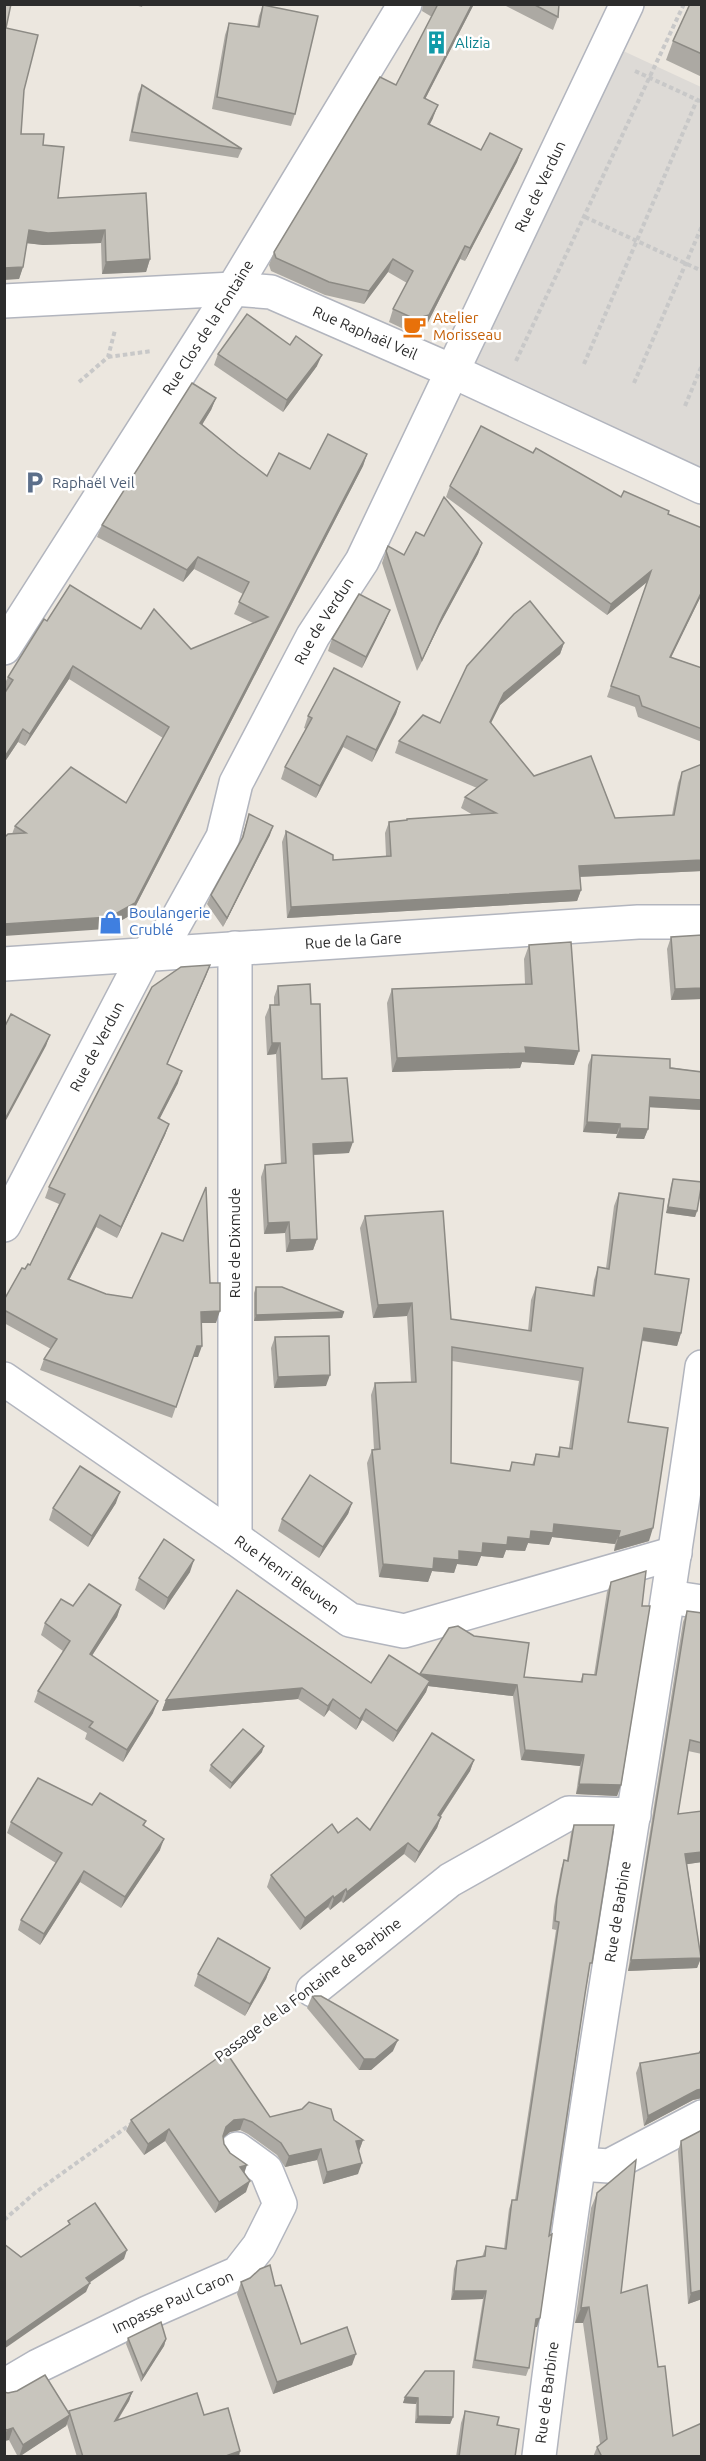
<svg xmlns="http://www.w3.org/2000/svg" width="706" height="2461" viewBox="0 0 706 2461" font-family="Ubuntu,sans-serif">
	<rect width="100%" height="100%" fill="#ece7df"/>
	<polygon fill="#dddad6" points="619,49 701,87 701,474 475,362"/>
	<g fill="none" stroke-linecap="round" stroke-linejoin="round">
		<defs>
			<g id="minor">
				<path id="s1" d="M4,301l229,-12 38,3 181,79 250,116"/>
				<path id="s2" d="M4,648l229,-359 172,-285"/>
				<path id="s3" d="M4,964l634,-42h64"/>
				<path id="s4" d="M4,1225l141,-270 28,-28 50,-90 13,-54 77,-147 49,-75 265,-557"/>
				<path id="s5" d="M4,1379l231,159 115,82 54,11 271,-78"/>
				<polyline points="235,1538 235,948"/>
				<polyline points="669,1597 702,1602"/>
				<polyline points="313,1990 450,1880 569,1813 634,1815"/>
				<polyline points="580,2164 609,2166 702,2117"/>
				<path id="s6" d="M4,2386l34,-20 109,-53 91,-40 21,-27 21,-42 -14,-34 -29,-21"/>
				<path id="s7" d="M539,2456c44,-364 112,-725 163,-1089"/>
			</g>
		</defs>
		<use href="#minor" stroke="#b2b5be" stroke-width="36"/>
		<g stroke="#c8c8c8" stroke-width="4" stroke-dasharray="4.5 3" stroke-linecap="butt">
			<polyline points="635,71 702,102"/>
			<polyline points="585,217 702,271"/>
			<polyline points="108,357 152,351"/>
			<polyline points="516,361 684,4"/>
			<polyline points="584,364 697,100"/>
			<polyline points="79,382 108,357 115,330"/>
			<polyline points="634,383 702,226"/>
			<polyline points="685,406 702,365"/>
			<polyline points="224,2055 286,2010"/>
			<polyline points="4,2220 36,2192 131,2124"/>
		</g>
		<use href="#minor" stroke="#fff" stroke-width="33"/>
	</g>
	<g fill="#aca9a3" fill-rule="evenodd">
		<polygon points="131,4 143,4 142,7"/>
		<polygon points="423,4 474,4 425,99 433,118 430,124 481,150 522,149 517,162 465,261 460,259 425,328 410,332 389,322 393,309 407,283 388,272 364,304 325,295 271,271 269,265 274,252 396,85 432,17 422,11"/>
		<polygon points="502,4 561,4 559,6 558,17 553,30"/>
		<polygon points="702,4 702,77 666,60 673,41"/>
		<polygon points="263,5 295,114 291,126 212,109 225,35 229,23 257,27 259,16"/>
		<polygon points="6,28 24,90 21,134 43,145 58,198 150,259 146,272 102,274 101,243 43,245 27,243 23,267 19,279"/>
		<polygon points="142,85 242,149 238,158 129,141 138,94"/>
		<polygon points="218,354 317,366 283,412 214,365"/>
		<polygon points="216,398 211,410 202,424 238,454 267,476 310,469 367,454 363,466 131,915 106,929 12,834 15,826 126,803 163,738 69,679 25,746 18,742 4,763 4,694 7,691 4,690 4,685 8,677 47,621 141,629 191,649 253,623 234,614 243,594 194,569 183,582 97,537 102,525"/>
		<polygon points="450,486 621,497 668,514 702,528 702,594 671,657 702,668 702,742 638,717 635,707 607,697 647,582 607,615 446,497"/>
		<polygon points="424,536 482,543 478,554 439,626 417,671 382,563 386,551 404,555"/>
		<polygon points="385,622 362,668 328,651 332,639"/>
		<polygon points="564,643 560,654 500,705 491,723 534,776 615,818 672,815 678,783 682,772 702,871 580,877 581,890 577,901 287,918 282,842 286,831 333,860 386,856 385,833 389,822 406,820 407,819 473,815 461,808 465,797 477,788 395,753 399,741 440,723"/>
		<polygon points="400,702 396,714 372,762 343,747 316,798 281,779 285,767 306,729 304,728 308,716"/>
		<polygon points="249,814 270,835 223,927 207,904 211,895 241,840"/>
		<polygon points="702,935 702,999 671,1000 667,949 671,937"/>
		<polygon points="529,945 574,1065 522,1062 520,1068 392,1072 387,1003 392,989 525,984 524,959"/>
		<polygon points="210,965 167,1064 178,1083 159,1119 169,1124 165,1135 117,1238 96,1227 69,1280 106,1294 132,1298 210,1283 216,1323 201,1323 198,1357 193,1357 172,1418 40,1370 44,1359 51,1349 4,1323 4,1300 25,1269 30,1265 59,1204 45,1198 49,1187"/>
		<polygon points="278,986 311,1004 322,1079 349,1153 313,1155 317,1239 313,1250 286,1252 285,1233 264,1234 261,1177 265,1165 281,1164 276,1054 267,1055 265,1017 270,1005 274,1005 274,997"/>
		<polygon points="592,1055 702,1072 702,1110 649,1107 648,1129 644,1139 616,1138 617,1134 583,1132 588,1065"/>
		<polygon points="673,1179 697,1211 695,1217 666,1213 671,1185"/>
		<path d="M619,1193l62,140 -4,13 -35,-5 -14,81 21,119 -35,10 1,-7 -63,-7 -3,8 -21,-2 -3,8 -19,-1 -3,8 -22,-2 -4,10 -20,-2 -3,9 -22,-2 -4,11 -49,-5 -12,-114 5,-13h2l-3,-55 4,-12 36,-1 -4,-66 -34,2 -13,-90 5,-12 86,103 77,12 3,-31 5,-13 56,8 2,-15 4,-13 8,1 8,-62zM452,1361l127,20 -10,67 -9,-1 -3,10 -21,-3 -4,11 -20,-3 -3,9 -58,-8z"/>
		<polygon points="256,1287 344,1312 342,1318 254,1321 254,1293"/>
		<polygon points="275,1337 326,1386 274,1388 271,1348"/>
		<polygon points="116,1503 88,1547 49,1520 53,1508"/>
		<polygon points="352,1503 348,1514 319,1558 278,1531 282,1519"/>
		<polygon points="190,1572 164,1610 135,1590 139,1578"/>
		<polygon points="611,1582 621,1785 617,1796 576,1794 580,1766 521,1760 513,1696 428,1686 426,1692 393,1742 362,1720 356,1730 329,1710 324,1717 298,1699 162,1711 166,1700 237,1590 371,1683 420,1675 524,1677 580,1682 583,1674 594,1675 607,1592"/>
		<polygon points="121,1605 117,1617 92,1655 153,1713 123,1762 85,1739 87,1733 34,1702 38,1691 63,1651 41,1635 45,1623 73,1606"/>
		<polygon points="687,1611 702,1613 702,1754 688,1751 678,1814 702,1811 702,1862 687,1864 701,1958 697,1968 628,1971 683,1622"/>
		<polygon points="262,1752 230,1789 209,1771 211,1765"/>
		<polygon points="474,1760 470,1771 441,1816 441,1817 437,1828 415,1863 404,1854 343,1903 341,1901 330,1910 328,1907 300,1930 267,1887 271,1875 338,1833 370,1830"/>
		<polygon points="92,1805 146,1821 144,1826 160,1850 121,1908 80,1882 40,1945 18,1930 21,1920 56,1863 7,1833 11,1822"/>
		<polygon points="574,1825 589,1972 585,1994 537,2327 535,2327 529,2368 526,2376 472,2368 483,2299 451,2300 454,2269 457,2261 482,2257 486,2246 504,2249 509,2209 512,2200 515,2200 556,1930 552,1929 554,1907 561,1869 564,1860 567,1860 571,1833"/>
		<polygon points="270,1968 266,1979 245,2016 194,1986 198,1974"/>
		<polygon points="312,1996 393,2051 371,2070 359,2070 307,2008"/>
		<polygon points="702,2049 702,2098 693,2100 644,2126 636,2073 640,2063 699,2053"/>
		<polygon points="270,2117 334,2120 363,2140 359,2151 358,2174 323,2184 317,2160 285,2167 277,2155 248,2134 240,2130 230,2132 223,2137 224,2144 244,2173 246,2192 215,2213 165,2141 144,2155 126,2131 131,2120"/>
		<polygon points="702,2130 702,2299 688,2304 678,2151 681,2141"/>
		<polygon points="597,2193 621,2293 658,2367 673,2436 702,2457 593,2457 597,2447 600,2444 583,2323 575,2323 591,2208"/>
		<polygon points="241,2282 275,2286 301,2344 352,2365 273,2394 237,2294"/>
		<polygon points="128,2338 166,2339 164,2346 141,2382 126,2344"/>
		<polygon points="425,2371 453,2417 450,2424 415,2423 416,2404 403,2403 405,2397"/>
		<polygon points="4,2392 69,2412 69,2411 132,2392 129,2401 118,2420 204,2415 239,2457 77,2457 67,2424 66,2426 18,2457 9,2440 4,2441"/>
		<polygon points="465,2411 497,2425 515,2457 456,2457 461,2423"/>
	</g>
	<g fill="#8c8a84">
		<polygon points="472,4 474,4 419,111 424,98"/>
		<polygon points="438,105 433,118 423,137 428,124"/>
		<polygon points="522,149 517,162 465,261 470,248"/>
		<polygon points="29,230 105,230 101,243 43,245 25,243"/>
		<polygon points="465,246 460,259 425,328 410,332 415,319"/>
		<polygon points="150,259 146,272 102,274 106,262"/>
		<polygon points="393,259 388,272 364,304 369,291"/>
		<polygon points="23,267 19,279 4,280 4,268"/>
		<polygon points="322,355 317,366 283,412 287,400"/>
		<polygon points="216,398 211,410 196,435 200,423"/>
		<polygon points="367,454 363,466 131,915 106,929 4,936 4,924 110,917"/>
		<polygon points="482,543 478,554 439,626 417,671 422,660 443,615"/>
		<polygon points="198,557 194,569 183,582 187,570"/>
		<polygon points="651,571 647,582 607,615 611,604"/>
		<polygon points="702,591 702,594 666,668 670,657"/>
		<polygon points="390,610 385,622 362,668 366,657"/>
		<polygon points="564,643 560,654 500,705 486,733 490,722 504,693"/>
		<polygon points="73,666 69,679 25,746 30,734"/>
		<polygon points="400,702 396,714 372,762 376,750"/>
		<polygon points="23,729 18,742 4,763 4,758"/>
		<polygon points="347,736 343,747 316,798 320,786"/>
		<polygon points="273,826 270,835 223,927 227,918"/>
		<polygon points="702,860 702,871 575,877 579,866"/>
		<polygon points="581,890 577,901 287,918 291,907"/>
		<polygon points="210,965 206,976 162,1075 167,1064"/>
		<polygon points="702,988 702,999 671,1000 675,989"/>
		<polygon points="50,1035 46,1046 4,1124 4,1121"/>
		<polygon points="272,1043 280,1043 276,1054 267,1055"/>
		<polygon points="525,1047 579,1051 574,1065 522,1062 520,1068 392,1072 397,1058"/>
		<polygon points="182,1071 178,1083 154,1130 158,1118"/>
		<polygon points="650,1097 702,1100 702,1110 646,1107"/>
		<polygon points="587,1122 620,1124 617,1134 583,1132"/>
		<polygon points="169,1124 165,1135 117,1238 121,1227"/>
		<polygon points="620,1128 648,1129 644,1139 616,1138"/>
		<polygon points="353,1142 349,1153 308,1155 313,1144"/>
		<polygon points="668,1207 697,1211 695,1217 666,1213"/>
		<polygon points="100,1215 96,1227 64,1290 68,1279"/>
		<polygon points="289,1222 285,1233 264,1234 268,1223"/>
		<polygon points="317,1239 313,1250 286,1252 290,1240"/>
		<polygon points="412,1303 407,1316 373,1318 378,1305"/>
		<polygon points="220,1311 216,1323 197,1323 201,1312"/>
		<polygon points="344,1312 342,1318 254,1321 256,1315"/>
		<polygon points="644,1328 681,1333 677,1346 640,1340"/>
		<polygon points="197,1346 202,1346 198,1357 193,1357"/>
		<polygon points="330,1375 326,1386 274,1388 278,1377"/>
		<polygon points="120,1492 116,1503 88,1547 92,1536"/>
		<polygon points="352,1503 348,1514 319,1558 323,1547"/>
		<polygon points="554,1524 620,1531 615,1544 552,1537 549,1545 528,1543 525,1551 506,1550 503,1558 481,1556 477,1566 457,1564 454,1573 432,1571 428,1582 379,1577 383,1564 434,1558 459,1551 483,1543"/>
		<polygon points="653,1528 649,1541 614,1551 618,1538"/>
		<polygon points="194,1560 190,1572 164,1610 168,1598"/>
		<polygon points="121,1605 117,1617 86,1665 90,1654"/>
		<polygon points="420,1674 517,1685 513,1696 428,1686 426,1692 393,1742"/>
		<polygon points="302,1688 298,1699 162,1711 166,1700"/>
		<polygon points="333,1699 329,1710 324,1717 328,1706"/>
		<polygon points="158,1701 153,1713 123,1762 127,1750"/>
		<polygon points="366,1709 362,1720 356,1730 360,1719"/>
		<polygon points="264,1746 262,1752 230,1789 232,1783"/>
		<polygon points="525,1750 584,1755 580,1766 521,1760"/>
		<polygon points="474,1760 470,1771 434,1826 438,1815"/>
		<polygon points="579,1784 621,1785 617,1796 576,1794"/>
		<polygon points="441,1817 437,1828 415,1863 419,1852"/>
		<polygon points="164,1839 160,1850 121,1908 125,1897"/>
		<polygon points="408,1843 404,1854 343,1903 347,1892"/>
		<polygon points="702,1852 702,1862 682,1865 685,1854"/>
		<polygon points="84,1871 80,1882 40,1945 44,1934"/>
		<polygon points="346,1889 341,1901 330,1910 334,1898"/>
		<polygon points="333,1896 328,1907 300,1930 305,1918"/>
		<polygon points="701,1958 697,1968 628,1971 631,1960"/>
		<polygon points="270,1968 266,1979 245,2016 250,2004"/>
		<polygon points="398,2040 393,2051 371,2070 359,2070 364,2059"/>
		<polygon points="702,2089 702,2098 693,2100 644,2126 648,2116 697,2090"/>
		<polygon points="244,2119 240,2130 230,2132 222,2139 226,2127 234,2120"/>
		<polygon points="169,2129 165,2141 144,2155 148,2144"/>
		<polygon points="363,2140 359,2151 356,2141"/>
		<polygon points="321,2149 317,2160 285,2167 289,2156"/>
		<polygon points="362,2163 358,2174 323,2184 327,2172"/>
		<polygon points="247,2165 243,2177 240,2167"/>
		<polygon points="250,2181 246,2192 215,2213 219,2202"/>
		<polygon points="127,2250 124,2259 83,2287 86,2278"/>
		<polygon points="90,2283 86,2292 4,2349 4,2343"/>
		<polygon points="702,2290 702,2299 688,2304 691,2293"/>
		<polygon points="454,2291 486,2291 483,2299 451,2300"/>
		<polygon points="589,2307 583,2323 575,2323 581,2308"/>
		<polygon points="540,2318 537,2327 533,2327 536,2319"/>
		<polygon points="166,2339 164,2346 141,2382 143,2376"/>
		<polygon points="356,2354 352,2365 273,2394 277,2382"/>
		<polygon points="132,2392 129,2401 111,2430 115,2421"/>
		<polygon points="405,2397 418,2398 416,2404 403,2403"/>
		<polygon points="70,2415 66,2426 19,2457 23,2445"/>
		<polygon points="418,2416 453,2417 450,2424 415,2423"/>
		<polygon points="13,2428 9,2440 4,2441 4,2436 7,2430"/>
		<polygon points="240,2451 239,2457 223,2457"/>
	</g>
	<g fill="#c8c5bd" stroke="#8c8a84" stroke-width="1.5" fill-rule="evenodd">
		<polygon points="4,4 11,4 6,28 38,35 24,90 21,134 44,134 43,145 64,147 58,198 146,193 150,259 106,262 105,230 48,233 29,230 23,267 4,268"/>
		<polygon points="438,4 472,4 424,98 438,105 428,124 481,150 490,133 522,149 470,248 465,246 429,315 415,319 393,309 413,271 393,259 369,291 329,282 276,258 274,252 380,77 396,85"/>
		<polygon points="533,4 559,4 558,17"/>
		<polygon points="690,4 702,4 702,54 673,41"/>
		<polygon points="263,5 318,16 295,114 217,97 229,23 259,27"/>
		<polygon points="142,85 242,149 132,132"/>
		<polygon points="247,314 290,345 296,336 322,355 287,400 218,354"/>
		<polygon points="192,383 216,398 200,423 238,454 267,476 279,453 310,469 328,434 367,454 135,903 110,917 4,924 4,838 8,834 26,833 15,826 71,767 126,803 169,727 73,666 30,734 23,729 4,758 4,694 13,680 8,677 44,619 47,621 70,585 141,629 154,609 191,649 268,617 239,602 249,582 198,557 187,570 102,525"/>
		<polygon points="481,426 533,453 536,448 621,497 624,491 669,511 668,514 702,528 702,591 670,657 702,668 702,729 642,706 639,696 611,686 651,571 611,604 450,486"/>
		<polygon points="444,497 482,543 443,615 422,660 386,551 388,546 404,555 416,532 424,536"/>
		<polygon points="359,594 390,610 366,657 332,639"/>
		<polygon points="530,601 564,643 504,693 490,722 534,776 591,756 615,818 674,815 682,772 702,764 702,860 579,866 581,890 291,907 286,831 333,855 333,860 391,856 389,822 407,820 407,819 496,813 465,797 487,780 399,741 423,715 440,723 467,666 514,614"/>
		<polygon points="334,668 400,702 376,750 347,736 320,786 285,767 312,718 308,716"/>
		<polygon points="249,814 273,826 227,918 211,895 243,837"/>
		<polygon points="702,935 702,988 675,989 671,937"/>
		<polygon points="571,942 579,1051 525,1047 526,1053 397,1058 392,989 532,984 529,945"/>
		<polygon points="210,965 167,1064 182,1071 158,1118 169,1124 121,1227 100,1215 68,1279 106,1294 132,1298 162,1233 183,1241 206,1187 210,1283 220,1283 220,1311 201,1312 202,1346 197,1346 176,1407 44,1359 57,1339 4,1310 4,1300 22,1268 25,1269 28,1264 30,1265 65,1194 49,1187 152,987 181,967"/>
		<polygon points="310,984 311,1004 320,1004 322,1079 347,1078 353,1142 313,1144 317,1239 290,1240 289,1222 268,1223 265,1165 286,1163 280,1043 272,1043 270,1005 279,1005 278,986"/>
		<polygon points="11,1014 50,1035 4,1121 4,1028"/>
		<polygon points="592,1055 670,1059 670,1068 702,1072 702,1100 650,1097 648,1129 620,1128 620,1124 587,1122"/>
		<polygon points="673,1179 702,1182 697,1211 668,1207"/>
		<path d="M619,1193l45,6 -9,75 34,5 -8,54 -37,-5 -16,94 40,6 -15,100 -35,10 2,-7 -66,-7 -1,9 -22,-2 -1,8 -22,-2 -1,8 -24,-2 -1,10 -23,-2v9l-25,-2 -1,11 -50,-5 -11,-114 8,-1 -5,-66 41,-1 -4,-79 -34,2 -13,-89 78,-5 8,108 80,12 5,-44 58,9 4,-29 11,2zM452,1347l131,21 -11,81 -12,-2 -1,10 -23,-3 -2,11 -22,-3 -2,9 -59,-8z"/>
		<polygon points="256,1287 282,1287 344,1312 256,1315"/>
		<polygon points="329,1336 330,1375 278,1377 275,1337"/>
		<polygon points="80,1466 120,1492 92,1536 53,1508"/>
		<polygon points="310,1475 352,1503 323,1547 282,1519"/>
		<polygon points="164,1539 194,1560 168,1598 139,1578"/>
		<polygon points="646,1571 642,1606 650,1606 621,1785 579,1784 584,1755 525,1750 517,1685 420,1674 449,1628 458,1626 474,1636 529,1643 524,1677 582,1682 583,1674 596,1675 611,1582"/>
		<polygon points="89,1584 121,1605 90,1654 158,1701 127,1750 89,1727 93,1722 38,1691 70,1641 45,1623 61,1599 73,1606"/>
		<polygon points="237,1590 371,1683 389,1655 430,1681 397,1731 366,1709 360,1719 333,1699 328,1706 302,1688 166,1700"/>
		<polygon points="687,1611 702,1613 702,1743 690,1740 678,1814 702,1811 702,1852 685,1854 701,1958 631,1960"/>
		<polygon points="243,1729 264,1746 232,1783 211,1765"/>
		<polygon points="432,1733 474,1760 438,1815 441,1817 419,1852 408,1843 347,1892 346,1889 334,1898 333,1896 305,1918 271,1875 332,1824 338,1833 357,1818 370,1830"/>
		<polygon points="38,1778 92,1805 100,1793 146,1821 143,1825 164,1839 125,1897 84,1871 44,1934 21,1920 62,1853 11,1822"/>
		<polygon points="574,1825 614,1825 592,1963 590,1963 585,1994 549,2236 552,2234 540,2318 536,2319 529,2368 475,2360 486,2291 454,2291 457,2261 485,2256 486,2246 506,2249 512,2200 517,2200 559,1922 555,1921 557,1898 564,1860 568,1861"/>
		<polygon points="218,1938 270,1968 250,2004 198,1974"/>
		<polygon points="312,1996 321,1996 398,2040 375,2059 364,2059"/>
		<polygon points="702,2049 702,2089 697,2090 648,2116 640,2063 699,2053"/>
		<polygon points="226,2052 270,2117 302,2109 309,2102 331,2109 334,2120 363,2140 356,2141 362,2163 327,2172 321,2149 289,2156 281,2143 252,2122 244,2119 234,2120 226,2127 223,2136 224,2144 230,2153 247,2165 240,2167 250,2181 219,2202 169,2129 148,2144 131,2120"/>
		<polygon points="702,2130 702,2290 691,2293 681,2141"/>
		<polygon points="636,2160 621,2293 647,2285 658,2367 665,2366 673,2436 702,2423 702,2457 602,2457 597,2447 607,2439 589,2307 581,2308 597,2193"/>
		<polygon points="95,2203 127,2250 86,2278 90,2283 4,2343 4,2244 21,2257 70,2224 68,2221"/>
		<polygon points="270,2265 275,2286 281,2285 301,2344 347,2327 356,2354 277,2382 241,2282 250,2278 260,2269"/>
		<polygon points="161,2322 166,2339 143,2376 128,2338"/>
		<polygon points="425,2371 454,2371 453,2417 418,2416 418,2398 405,2397"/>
		<polygon points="45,2375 70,2415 23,2445 13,2428 7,2430 4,2428 4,2392 8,2393 17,2391"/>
		<polygon points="132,2392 115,2421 197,2393 204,2415 228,2408 240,2451 223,2457 83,2457 69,2411"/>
		<polygon points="465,2411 499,2417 497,2425 519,2429 515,2457 459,2457"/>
	</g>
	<defs>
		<symbol id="building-bare" viewBox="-9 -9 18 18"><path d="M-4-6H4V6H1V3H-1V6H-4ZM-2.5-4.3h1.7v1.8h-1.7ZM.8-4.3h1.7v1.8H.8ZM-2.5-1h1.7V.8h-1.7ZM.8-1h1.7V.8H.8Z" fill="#0f9aa8" stroke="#fff" stroke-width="2.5" paint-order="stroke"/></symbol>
		<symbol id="cafe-bare" viewBox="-9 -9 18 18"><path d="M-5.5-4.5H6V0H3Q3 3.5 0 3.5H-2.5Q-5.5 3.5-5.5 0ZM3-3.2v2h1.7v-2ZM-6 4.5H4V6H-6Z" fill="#e8710a" stroke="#fff" stroke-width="2.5" paint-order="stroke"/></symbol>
		<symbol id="parking-bare" viewBox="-9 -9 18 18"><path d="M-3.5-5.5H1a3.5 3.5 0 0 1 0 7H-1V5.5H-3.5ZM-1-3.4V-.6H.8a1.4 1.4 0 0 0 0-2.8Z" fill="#5c6f8a" stroke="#fff" stroke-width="2.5" paint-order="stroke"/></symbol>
		<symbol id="shop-bare" viewBox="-9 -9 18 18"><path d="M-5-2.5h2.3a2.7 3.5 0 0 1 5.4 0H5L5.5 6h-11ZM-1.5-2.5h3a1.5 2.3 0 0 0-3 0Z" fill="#3f7fe0" stroke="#fff" stroke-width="2.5" paint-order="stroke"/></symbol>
	</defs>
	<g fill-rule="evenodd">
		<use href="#building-bare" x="420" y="26" width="33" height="33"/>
		<use href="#cafe-bare" x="398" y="310" width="33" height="33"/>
		<use href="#parking-bare" x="18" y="466" width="33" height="33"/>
		<use href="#shop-bare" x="94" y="906" width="33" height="33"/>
	</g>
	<g text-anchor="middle" stroke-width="5" stroke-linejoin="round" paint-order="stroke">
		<g font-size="15" fill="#0d838f" stroke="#fff" text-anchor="start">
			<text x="455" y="48">Alizia</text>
		</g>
		<g font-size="15" fill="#2c2c2c" stroke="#fff">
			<text dy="5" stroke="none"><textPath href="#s4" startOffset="1173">Rue de Verdun</textPath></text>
			<text dy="5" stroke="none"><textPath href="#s2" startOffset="380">Rue Clos de la Fontaine</textPath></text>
			<text dy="5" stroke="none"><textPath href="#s1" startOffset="370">Rue Raphaël Veil</textPath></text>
			<text dy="5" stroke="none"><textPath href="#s4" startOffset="687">Rue de Verdun</textPath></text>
			<text dy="5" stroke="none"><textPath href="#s3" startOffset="350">Rue de la Gare</textPath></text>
			<text dy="5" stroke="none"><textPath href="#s4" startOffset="201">Rue de Verdun</textPath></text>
			<text transform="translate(235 1243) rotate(-90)" y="5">Rue de Dixmude</text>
			<text dy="5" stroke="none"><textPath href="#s5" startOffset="344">Rue Henri Bleuven</textPath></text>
			<text dy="5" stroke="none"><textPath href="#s7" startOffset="550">Rue de Barbine</textPath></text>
			<text transform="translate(308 1990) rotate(-37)" y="5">Passage de la Fontaine de Barbine</text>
			<text dy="5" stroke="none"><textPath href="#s6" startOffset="189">Impasse Paul Caron</textPath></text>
			<text dy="5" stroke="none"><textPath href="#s7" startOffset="64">Rue de Barbine</textPath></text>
		</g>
		<g font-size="15" fill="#c56008" stroke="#fff" text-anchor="start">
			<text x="433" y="323">Atelier<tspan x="433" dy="17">Morisseau</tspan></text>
		</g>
		<g font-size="15" fill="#4e5e75" stroke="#fff" text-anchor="start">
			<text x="52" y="488">Raphaël Veil</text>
		</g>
		<g font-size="15" fill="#366cbe" stroke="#fff" text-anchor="start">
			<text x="129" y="918">Boulangerie<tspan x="129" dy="17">Crublé</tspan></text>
		</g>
	</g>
	<rect width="706" height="2461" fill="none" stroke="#2c2c2c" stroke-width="12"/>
</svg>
